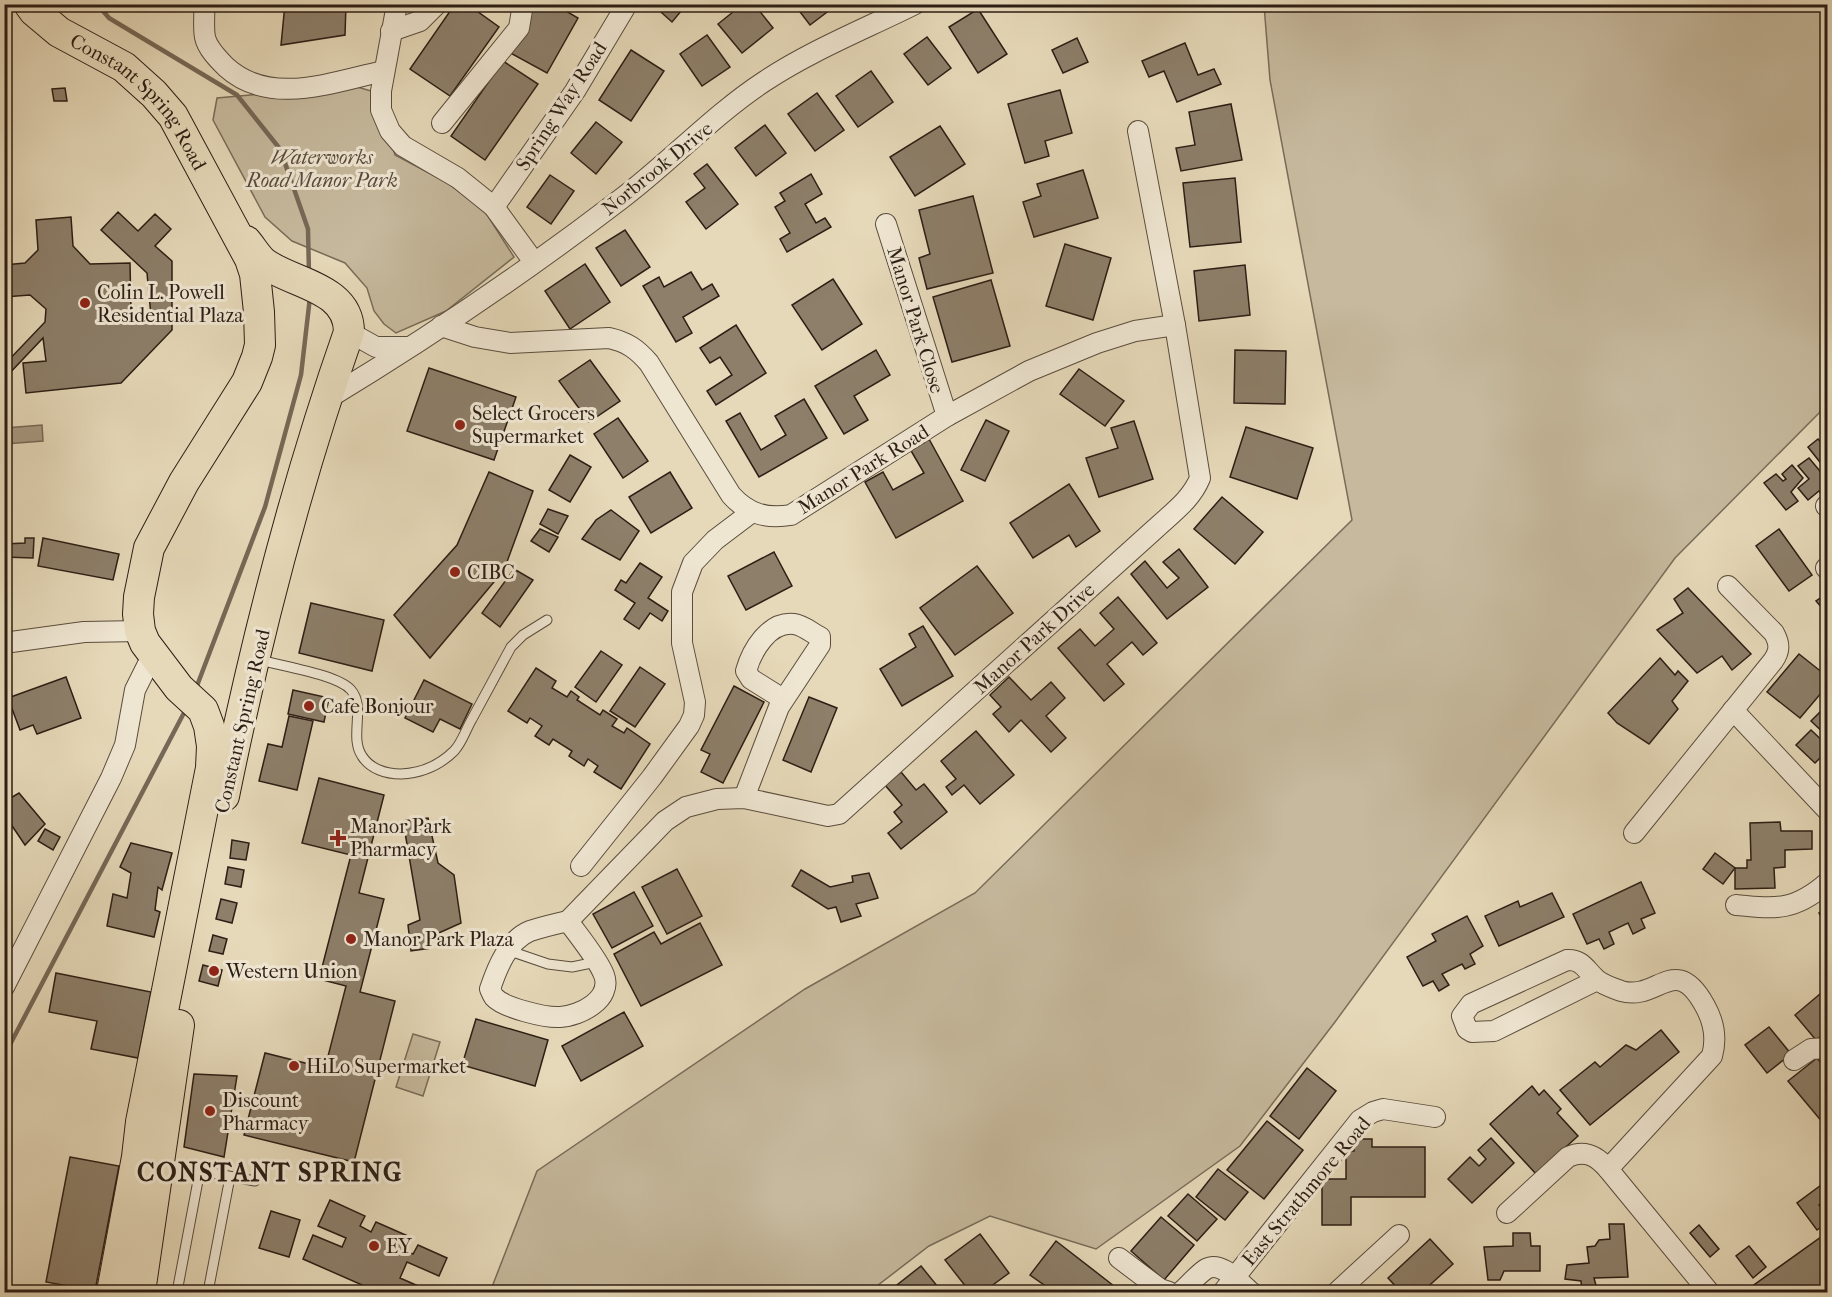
<svg xmlns="http://www.w3.org/2000/svg" width="1832" height="1297" viewBox="0 0 1832 1297" font-family="'IM FELL French Canon',serif">
	<rect width="100%" height="100%" fill="#e6d9b9"/>
	<filter id="stains"><feTurbulence type="fractalNoise" baseFrequency=".00333" numOctaves="4"/><feColorMatrix values="0 0 0 0 .2 0 0 0 0 .09 0 0 0 0 .02 0 0 0 .5 -.17"/></filter>
	<radialGradient id="worn" r=".72"><stop offset=".6" stop-color="#630" stop-opacity="0"/><stop offset="1" stop-color="#630" stop-opacity=".3"/></radialGradient>
	<g fill="#c6b99d" stroke="#796c59" stroke-width="1.5">
		<polygon points="1264,5 1827,5 1827,405 1675,558 1335,1022 1240,1146 1096,1249 990,1216 929,1246 869,1292 490,1292 537,1171 805,989 975,893 1352,520 1270,80"/>
		<polygon points="354,86 378,93 395,155 446,182 484,210 514,257 446,311 396,333 384,324 374,311 367,288 345,263 292,241 265,217 213,120 217,98"/>
		<polygon points="413,1034 440,1042 423,1096 396,1087"/>
	</g>
	<polygon fill="#a79981" stroke="#766856" stroke-width="1.5" points="42,425 43,441 5,444 5,428"/>
	<g fill="none" stroke-linecap="round" stroke-linejoin="round">
		<g stroke="#766856" stroke-width="4.5">
			<polyline points="97,4 109,18 237,95 280,149 308,229 309,274"/>
			<polyline points="195,691 265,507 301,375 310,297"/>
			<polyline points="4,1056 186,709"/>
		</g>
	</g>
	<g fill="#8d7f6a" stroke="#2c1e15" stroke-width="1.5">
		<polygon points="285,4 346,4 345,35 281,45"/>
		<polygon points="455,4 467,4 499,27 450,96 410,69"/>
		<polygon points="533,4 554,4 578,18 547,73 507,51"/>
		<polygon points="652,4 687,4 672,22"/>
		<polygon points="743,4 754,4 773,28 742,53 718,24"/>
		<polygon points="794,4 834,4 835,6 810,25"/>
		<polygon points="978,9 1007,54 978,73 949,27"/>
		<polygon points="707,35 730,67 702,86 680,54"/>
		<polygon points="927,37 951,68 928,85 904,54"/>
		<polygon points="1077,38 1088,62 1063,73 1052,50"/>
		<polygon points="1185,43 1198,75 1214,69 1221,84 1177,102 1164,71 1149,77 1142,61"/>
		<polygon points="631,50 664,71 631,121 599,100"/>
		<polygon points="503,61 538,84 485,160 451,136"/>
		<polygon points="871,71 893,102 858,127 836,96"/>
		<polygon points="65,88 67,101 54,101 52,89"/>
		<polygon points="1060,90 1072,133 1045,141 1049,156 1025,163 1008,104"/>
		<polygon points="817,93 844,130 815,151 788,114"/>
		<polygon points="1231,104 1242,160 1181,171 1176,148 1195,145 1189,112"/>
		<polygon points="596,122 622,142 596,174 571,153"/>
		<polygon points="765,125 786,153 756,176 735,148"/>
		<polygon points="940,126 965,164 915,196 890,157"/>
		<polygon points="707,164 738,204 706,229 686,202 705,188 694,174"/>
		<polygon points="1083,170 1098,218 1034,237 1023,202 1041,196 1037,184"/>
		<polygon points="811,174 822,194 805,204 816,223 825,218 831,227 787,252 780,239 790,233 775,207 785,201 780,193"/>
		<polygon points="550,175 574,191 551,224 527,207"/>
		<polygon points="1235,178 1241,242 1190,247 1183,183"/>
		<polygon points="973,196 993,273 927,289 919,258 930,254 919,210"/>
		<polygon points="118,212 138,231 155,214 171,229 155,246 172,261 172,330 121,383 26,393 23,363 46,361 43,338 4,379 4,365 45,322 46,309 30,295 4,297 4,265 25,263 38,250 36,220 71,217 73,246 90,264 130,263 131,311 145,323 151,316 147,273 101,230"/>
		<polygon points="625,230 650,267 621,286 596,248"/>
		<polygon points="1065,244 1111,258 1093,320 1046,306"/>
		<polygon points="585,264 610,302 570,329 545,291"/>
		<polygon points="1245,265 1250,315 1199,321 1194,271"/>
		<polygon points="691,272 702,290 712,284 719,296 683,317 692,333 676,342 643,286 659,277 664,287"/>
		<polygon points="833,279 862,324 822,350 792,305"/>
		<polygon points="991,280 1010,346 952,362 933,297"/>
		<polygon points="736,325 766,373 716,405 707,391 732,375 720,357 710,363 700,348"/>
		<polygon points="876,350 890,375 854,396 868,420 844,434 815,386"/>
		<polygon points="1235,350 1286,351 1285,404 1234,403"/>
		<polygon points="590,360 620,401 589,422 559,381"/>
		<polygon points="429,368 516,397 494,460 407,431"/>
		<polygon points="1079,369 1124,401 1105,426 1060,394"/>
		<polygon points="804,399 827,438 759,477 726,421 740,413 761,450 786,435 775,416"/>
		<polygon points="618,418 648,461 623,478 594,434"/>
		<polygon points="986,420 1009,431 985,481 961,470"/>
		<polygon points="1134,421 1153,479 1099,497 1086,458 1118,448 1111,428"/>
		<polygon points="1246,427 1313,448 1297,499 1230,477"/>
		<polygon points="929,439 963,501 896,538 865,482 883,472 893,490 924,473 910,449"/>
		<polygon points="1818,439 1828,450 1827,471 1808,447"/>
		<polygon points="570,455 591,467 570,502 549,490"/>
		<polygon points="1809,458 1824,476 1828,473 1828,487 1820,492 1819,491 1808,500 1798,488 1809,479 1798,466"/>
		<polygon points="1792,465 1803,478 1791,492 1798,501 1786,510 1764,483 1776,474 1783,481 1786,479 1782,474"/>
		<polygon points="489,472 533,491 504,570 430,658 394,615 457,545"/>
		<polygon points="670,472 692,508 651,533 629,497"/>
		<polygon points="1069,484 1100,531 1076,547 1069,535 1033,558 1010,523"/>
		<polygon points="1222,497 1263,532 1235,564 1194,529"/>
		<polygon points="548,509 568,516 558,534 540,524"/>
		<polygon points="611,510 639,531 620,560 582,539 596,520"/>
		<polygon points="540,529 558,537 549,552 531,541"/>
		<polygon points="1779,529 1812,575 1789,591 1756,546"/>
		<polygon points="25,538 34,538 33,558 4,557 4,544 25,543"/>
		<polygon points="43,538 119,554 113,580 38,566"/>
		<polygon points="1179,549 1208,587 1167,619 1131,574 1145,561 1167,588 1179,578 1163,562"/>
		<polygon points="774,552 792,586 746,610 728,576"/>
		<polygon points="640,563 662,577 648,598 668,611 662,621 650,613 639,629 624,619 635,603 615,590 621,580 626,583"/>
		<polygon points="977,566 1013,613 955,655 920,608"/>
		<polygon points="514,569 533,580 500,627 482,613"/>
		<polygon points="1688,588 1751,654 1732,670 1722,656 1697,673 1657,630 1683,613 1674,599"/>
		<polygon points="1828,593 1828,615 1816,601"/>
		<polygon points="1118,597 1157,643 1143,655 1132,642 1107,664 1124,684 1104,701 1058,648 1080,629 1095,646 1114,629 1100,613"/>
		<polygon points="311,603 384,620 372,671 299,653"/>
		<polygon points="923,626 953,676 902,706 880,669 916,647 909,634"/>
		<polygon points="601,651 622,665 596,702 575,687"/>
		<polygon points="1799,654 1828,677 1828,685 1800,718 1767,692"/>
		<polygon points="1660,658 1675,675 1678,671 1688,681 1672,701 1678,709 1649,744 1617,723 1608,713"/>
		<polygon points="640,667 665,684 635,727 610,711"/>
		<polygon points="536,668 556,681 552,688 567,697 571,691 579,697 577,700 600,715 603,710 617,719 612,726 624,733 627,728 650,744 621,789 594,772 598,766 588,759 584,766 569,756 572,751 553,739 549,745 535,736 542,726 530,718 527,723 508,711"/>
		<polygon points="66,677 81,718 37,734 33,725 20,730 8,698"/>
		<polygon points="1009,677 1031,700 1051,682 1065,698 1046,716 1066,738 1051,752 1021,720 1009,732 993,714 1001,707 990,695"/>
		<polygon points="424,680 472,704 460,729 440,719 433,732 405,718"/>
		<polygon points="734,686 764,702 723,783 701,772 710,754 701,750"/>
		<polygon points="293,690 329,698 324,722 288,714"/>
		<polygon points="809,697 837,708 811,772 783,760"/>
		<polygon points="1828,704 1828,737 1811,721"/>
		<polygon points="289,716 313,721 297,790 259,781 268,744 282,747"/>
		<polygon points="1811,730 1828,746 1828,750 1815,763 1796,745"/>
		<polygon points="976,731 1014,775 980,804 964,785 952,795 946,787 956,779 941,761"/>
		<polygon points="901,772 916,790 924,784 947,812 901,849 888,833 902,822 894,812 902,805 885,785"/>
		<polygon points="319,778 384,795 359,893 384,899 360,992 395,1001 354,1162 244,1135 265,1053 325,1068 346,986 319,979 351,855 302,843"/>
		<polygon points="19,793 45,824 25,845 4,814 4,802"/>
		<polygon points="428,818 438,863 454,875 461,923 432,936 431,948 411,951 408,925 420,920 403,821"/>
		<polygon points="1780,822 1781,831 1812,831 1812,849 1785,850 1785,867 1774,868 1775,888 1735,889 1735,868 1747,868 1747,860 1751,860 1750,823"/>
		<polygon points="45,829 60,837 53,850 38,841"/>
		<polygon points="232,840 249,843 246,860 230,858"/>
		<polygon points="131,843 172,853 162,890 158,887 155,910 160,912 154,937 107,926 113,894 127,898 131,873 120,867"/>
		<polygon points="1715,853 1735,868 1723,884 1703,869"/>
		<polygon points="228,867 244,870 241,887 225,884"/>
		<polygon points="677,869 702,916 667,934 642,887"/>
		<polygon points="801,870 830,887 853,882 852,876 869,873 878,898 856,904 861,916 841,922 836,907 828,909 792,886"/>
		<polygon points="1641,882 1655,913 1641,919 1645,928 1633,934 1628,923 1609,932 1614,944 1604,949 1599,939 1587,944 1573,914"/>
		<polygon points="634,892 653,926 612,948 593,914"/>
		<polygon points="1552,893 1564,917 1499,946 1485,916 1518,901 1520,907"/>
		<polygon points="221,899 237,903 232,923 216,919"/>
		<polygon points="1828,908 1828,930 1819,913"/>
		<polygon points="1467,916 1483,946 1470,954 1475,964 1465,969 1462,964 1442,974 1449,985 1439,991 1433,981 1423,986 1407,957 1436,941 1432,934"/>
		<polygon points="700,923 722,965 641,1006 614,954 654,932 661,944"/>
		<polygon points="213,935 227,939 223,954 209,951"/>
		<polygon points="203,965 222,970 218,986 199,981"/>
		<polygon points="56,973 151,992 138,1058 91,1049 97,1021 49,1012"/>
		<polygon points="1820,994 1828,1003 1828,1031 1816,1040 1795,1015"/>
		<polygon points="624,1012 643,1046 581,1081 562,1046"/>
		<polygon points="476,1019 548,1040 535,1086 462,1065"/>
		<polygon points="1769,1027 1791,1054 1767,1073 1745,1045"/>
		<polygon points="1661,1030 1679,1052 1590,1125 1560,1090 1595,1062 1600,1067 1626,1045 1636,1050"/>
		<polygon points="1817,1058 1828,1071 1828,1129 1788,1081"/>
		<polygon points="1307,1068 1336,1091 1299,1139 1270,1116"/>
		<polygon points="194,1074 237,1076 224,1157 184,1147"/>
		<polygon points="1532,1086 1539,1095 1544,1090 1561,1109 1557,1113 1578,1136 1536,1174 1490,1124"/>
		<polygon points="1267,1121 1303,1150 1264,1199 1227,1170"/>
		<polygon points="1491,1138 1514,1163 1472,1203 1448,1179 1470,1157 1479,1166 1486,1159 1478,1150"/>
		<polygon points="1354,1139 1372,1139 1372,1147 1425,1147 1425,1197 1351,1197 1351,1225 1322,1225 1322,1179 1346,1179 1346,1151 1354,1151"/>
		<polygon points="70,1157 119,1166 95,1291 46,1282"/>
		<polygon points="1218,1169 1248,1192 1225,1220 1196,1197"/>
		<polygon points="1828,1180 1828,1199 1819,1205 1828,1217 1828,1222 1817,1230 1797,1203"/>
		<polygon points="1188,1194 1217,1219 1197,1241 1168,1216"/>
		<polygon points="330,1200 365,1216 360,1226 371,1232 376,1222 410,1237 404,1250 413,1254 418,1245 447,1258 439,1276 407,1262 400,1278 432,1292 378,1292 303,1259 313,1235 342,1247 346,1238 318,1226"/>
		<polygon points="271,1211 300,1220 289,1257 259,1248"/>
		<polygon points="1161,1217 1194,1245 1164,1280 1131,1251"/>
		<polygon points="1609,1224 1624,1224 1628,1277 1594,1278 1597,1289 1582,1291 1581,1281 1565,1279 1567,1265 1589,1263 1587,1247 1595,1246 1599,1240 1610,1239"/>
		<polygon points="1699,1225 1719,1249 1710,1257 1690,1233"/>
		<polygon points="1828,1232 1828,1292 1755,1292 1751,1287"/>
		<polygon points="1513,1233 1530,1233 1531,1246 1540,1246 1540,1271 1504,1271 1500,1280 1488,1280 1484,1247 1513,1246"/>
		<polygon points="980,1234 1009,1273 983,1292 970,1292 945,1260"/>
		<polygon points="1430,1239 1453,1264 1422,1292 1401,1292 1388,1278"/>
		<polygon points="1056,1241 1114,1286 1109,1292 1091,1292 1089,1291 1087,1292 1038,1292 1044,1285 1030,1275"/>
		<polygon points="1749,1246 1766,1267 1753,1278 1736,1256"/>
		<polygon points="921,1266 942,1292 888,1292"/>
	</g>
	<g fill="none" stroke-linecap="round" stroke-linejoin="round">
		<defs>
			<g id="lane">
				<path d="M257,659c22,7 80,15 94,31 15,17 -2,47 11,66 8,13 24,18 39,18 21,-1 38,-8 53,-23 8,-8 12,-22 18,-32 13,-24 26,-48 39,-72l12,-12 24,-15"/>
				<polyline points="507,950 548,964 572,967 596,962"/>
				<polyline points="164,1164 255,1181"/>
				<polyline points="177,1292 200,1170"/>
				<polyline points="208,1292 230,1177"/>
			</g>
			<g id="street">
				<path d="M204,4c1,11 -1,23 1,33 2,11 13,22 21,30 44,40 106,15 158,4"/>
				<polyline points="397,4 381,91 381,110 390,131 403,146 458,178 494,207 534,262"/>
				<polyline points="391,31 420,21 437,4"/>
				<polyline points="442,123 519,28 523,4"/>
				<polyline points="494,207 575,91 627,4"/>
				<polyline points="886,224 947,416"/>
				<path d="M441,326l34,11 35,6 99,-5c18,4 28,11 40,25l82,132c17,19 35,24 60,20l156,-99 82,-45 68,-28 38,-12 40,-6"/>
				<polyline points="349,332 376,347 408,347"/>
				<path d="M327,399c101,-61 200,-128 294,-200 49,-37 92,-84 144,-118 47,-31 100,-52 150,-77"/>
				<polyline points="1826,506 1828,507"/>
				<polyline points="1826,568 1828,567"/>
				<polyline points="4,643 84,632 140,631"/>
				<polyline points="1733,710 1828,811"/>
				<path d="M744,798l35,-91 41,-62v-8c-8,-4 -17,-12 -26,-13 -25,-3 -42,26 -48,47l5,8 32,20"/>
				<path d="M1634,833l139,-172c7,-10 7,-17 1,-28l-46,-47"/>
				<polyline points="581,866 652,777 689,726 694,715 695,702 682,643 682,592 693,563 715,540 752,512"/>
				<path d="M1736,905c41,4 59,6 92,-23"/>
				<path d="M568,921l97,-100 21,-14 31,-8 27,-1 84,18 11,-2 316,-285c17,-16 36,-29 45,-51l-25,-153 -37,-194"/>
				<path d="M568,921c10,14 30,38 36,54 9,24 -24,41 -44,42 -14,1 -56,-9 -66,-20 -2,-3 -3,-6 -4,-8 7,-21 18,-49 40,-58 12,-4 25,-7 38,-10z"/>
				<path d="M1597,980l-103,51 -22,1 -5,-3 -5,-13 9,-12 96,-44c15,-1 19,10 29,19 7,6 17,9 25,12 37,11 54,-40 84,15 9,16 12,32 7,50l-104,113 101,123"/>
				<polyline points="4,987 111,778 125,745 135,690 153,654"/>
				<polyline points="1794,1060 1811,1049 1828,1048"/>
				<path d="M1507,1213l61,-56c17,-8 29,-1 40,12"/>
				<polyline points="1119,1258 1160,1289 1169,1292"/>
				<path d="M1181,1292c8,-7 16,-17 25,-23 15,-9 34,14 45,23"/>
				<polyline points="1223,1292 1360,1120 1373,1112 1383,1109 1435,1117"/>
				<polyline points="1337,1292 1399,1235"/>
			</g>
			<g id="primary">
				<path id="s1" d="M29,4l5,7 25,21 65,35 30,27 19,22 77,143 5,15 4,38 1,33 -3,12 -10,25 -63,100 -35,66 -10,49 -1,17 2,17 5,12 34,45 24,22 6,16 3,20 -1,22 -70,354 -4,35 -25,135"/>
				<path d="M224,796c32,-157 72,-313 125,-464 0,-45 -56,-48 -85,-69 -7,-6 -12,-15 -18,-22"/>
				<polyline points="140,1292 179,1025"/>
			</g>
		</defs>
		<use href="#lane" stroke="#5a4d3e" stroke-width="11"/>
		<use href="#street" stroke="#5a4d3e" stroke-width="22"/>
		<use href="#primary" stroke="#2c1e15" stroke-width="32"/>
		<use href="#lane" stroke="#efe6d2" stroke-width="9"/>
		<use href="#street" stroke="#efe6d2" stroke-width="20"/>
		<use href="#primary" stroke="#e6d9b9" stroke-width="30"/>
	</g>
	<g fill="#8f2418" stroke="#efe6d2" stroke-width="2">
		<circle cx="85" cy="303" r="6"/>
		<circle cx="460" cy="425" r="6"/>
		<circle cx="455" cy="572" r="6"/>
		<circle cx="309" cy="706" r="6"/>
		<path d="M335 829h6v6h6v6h-6v6h-6v-6h-6v-6h6z"/>
		<circle cx="351" cy="939" r="6"/>
		<circle cx="214" cy="971" r="6"/>
		<circle cx="294" cy="1066" r="6"/>
		<circle cx="210" cy="1111" r="6"/>
		<circle cx="374" cy="1246" r="6"/>
	</g>
	<g text-anchor="middle" stroke-width="6" stroke-linejoin="round" paint-order="stroke">
		<g font-size="20" fill="#2c1e15" stroke="#efe6d2">
			<text dy="7" stroke="none"><textPath href="#s1" startOffset="150">Constant Spring Road</textPath></text>
			<text transform="translate(561 106) rotate(-57)" y="7">Spring Way Road</text>
			<text transform="translate(657 168) rotate(-39)" y="7">Norbrook Drive</text>
			<text transform="translate(916 320) rotate(73)" y="7">Manor Park Close</text>
			<text transform="translate(863 469) rotate(-32)" y="7">Manor Park Road</text>
			<text transform="translate(1034 638) rotate(-42)" y="7">Manor Park Drive</text>
			<text transform="translate(242 721) rotate(-77)" y="7">Constant Spring Road</text>
			<text transform="translate(1306 1191) rotate(-50)" y="7">East Strathmore Road</text>
		</g>
		<g font-size="20" font-style="italic" fill="#5a4c3e" stroke="#efe6d2">
			<text x="322" y="164">Waterworks<tspan x="322" dy="23">Road Manor Park</tspan></text>
		</g>
		<g font-size="20" fill="#2c1e15" stroke="#efe6d2" text-anchor="start">
			<text x="97" y="299">Colin L. Powell<tspan x="97" dy="23">Residential Plaza</tspan></text>
			<text x="472" y="420">Select Grocers<tspan x="472" dy="23">Supermarket</tspan></text>
			<text x="467" y="579">CIBC</text>
			<text x="321" y="713">Cafe Bonjour</text>
			<text x="350" y="833">Manor Park<tspan x="350" dy="23">Pharmacy</tspan></text>
			<text x="363" y="946">Manor Park Plaza</text>
			<text x="226" y="978">Western Union</text>
			<text x="306" y="1073">HiLo Supermarket</text>
			<text x="222" y="1107">Discount<tspan x="222" dy="23">Pharmacy</tspan></text>
			<text x="386" y="1253">EY</text>
		</g>
		<g font-size="26" font-weight="bold" letter-spacing="1.5" fill="#2c1e15" stroke="#efe6d2">
			<text x="270" y="1181">CONSTANT SPRING</text>
		</g>
	</g>
	<rect width="1832" height="1297" fill="none" stroke="#e6d9b9" stroke-width="24"/>
	<rect x="6" y="6" width="1820" height="1285" fill="none" stroke="#2c1e15" stroke-width="3"/>
	<rect x="12" y="12" width="1808" height="1273" fill="none" stroke="#2c1e15" stroke-width="1.5"/>
	<rect width="100%" height="100%" filter="url(#stains)"/>
	<rect width="100%" height="100%" fill="url(#worn)"/>
</svg>
